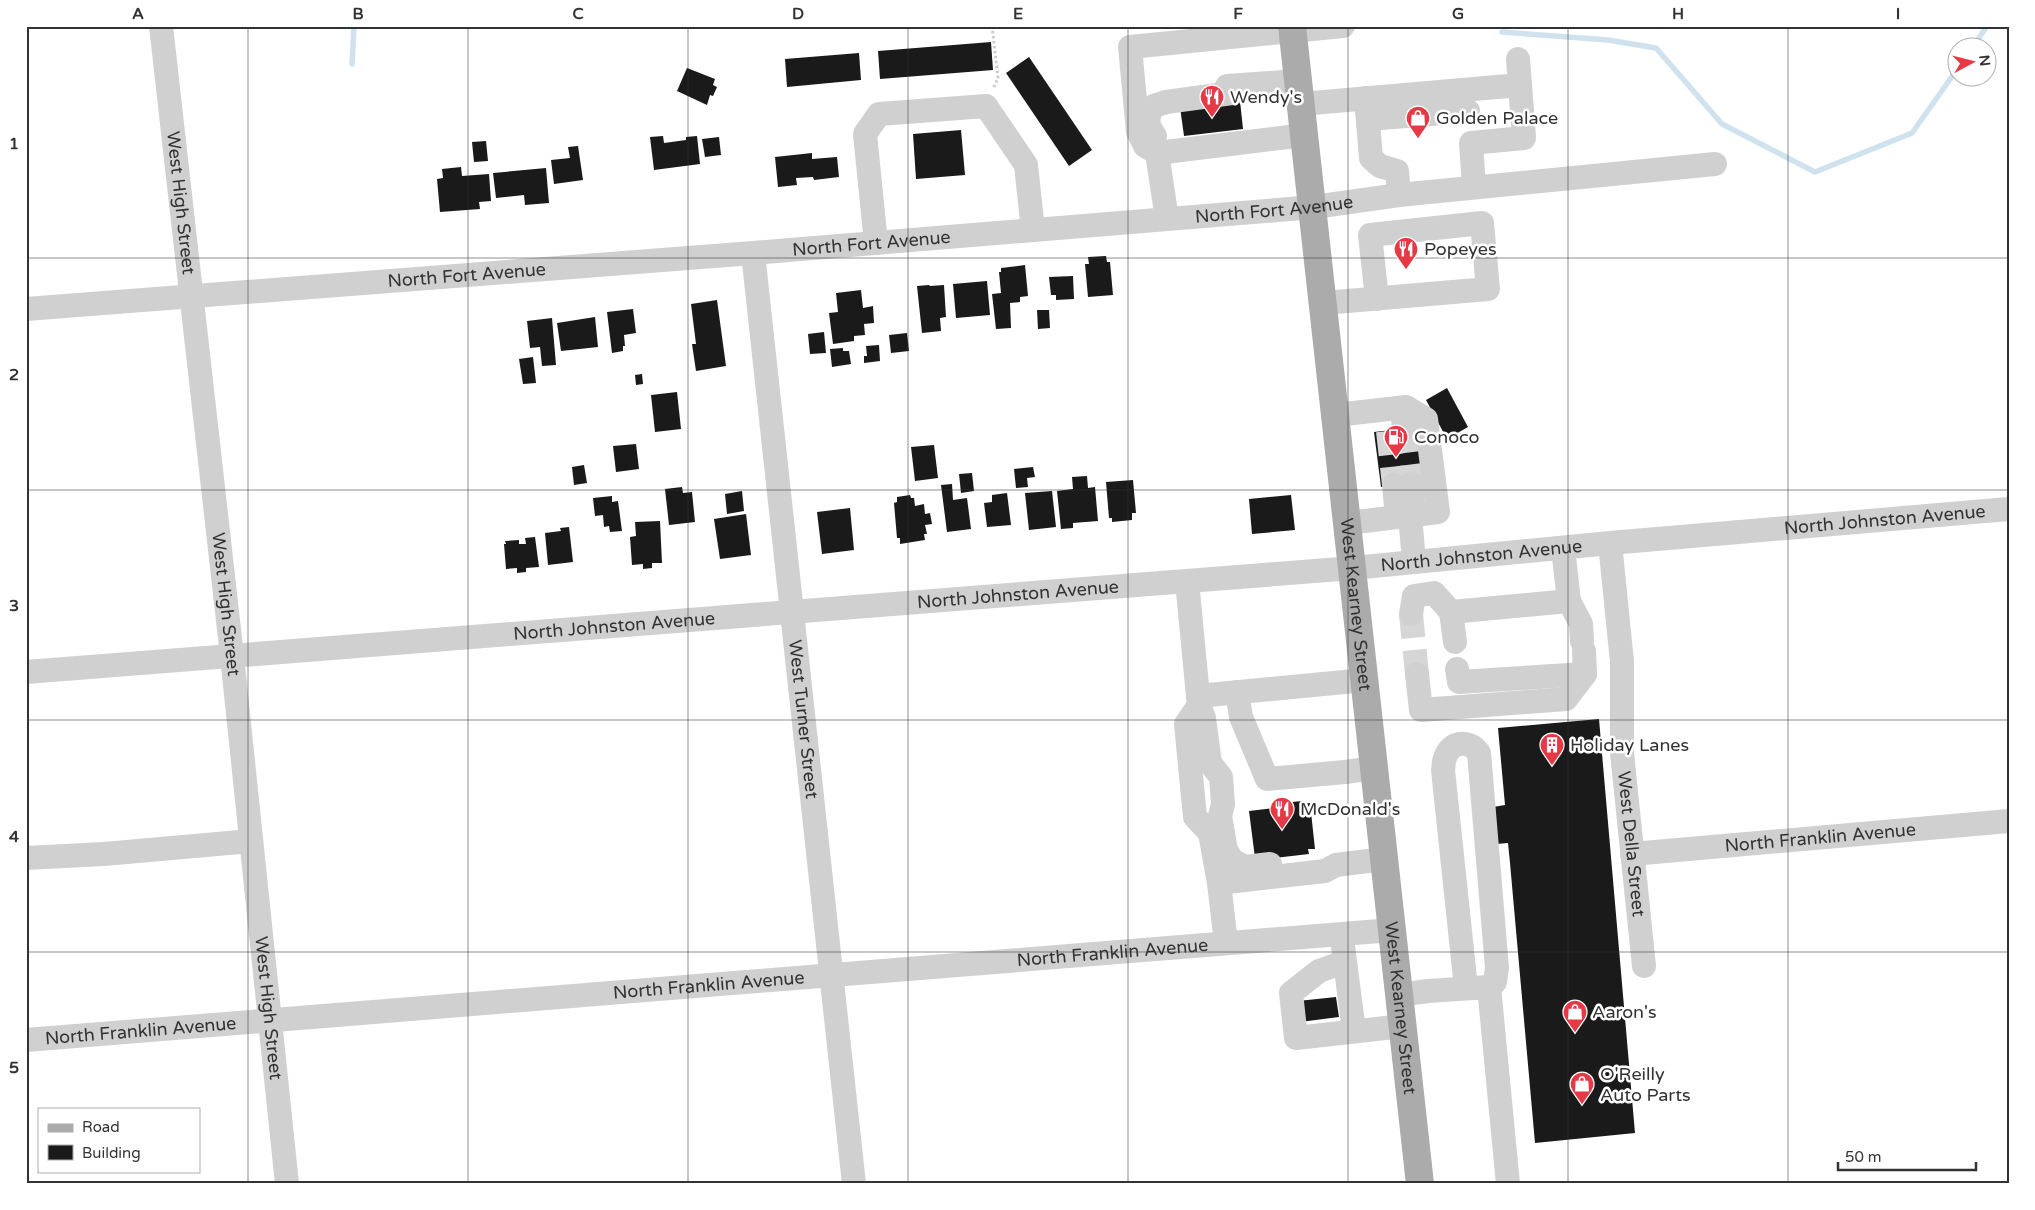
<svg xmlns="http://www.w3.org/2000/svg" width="2035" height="1210" viewBox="0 0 2035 1210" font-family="'Varela Round',sans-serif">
	<rect width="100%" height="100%" fill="#fff"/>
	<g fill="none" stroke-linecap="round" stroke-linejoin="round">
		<g stroke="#cfe2ee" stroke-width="5.5">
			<polyline points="1502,32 1608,40 1656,48 1722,124 1815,172 1912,133 1958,68"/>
			<polyline points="1972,48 1987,26"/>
			<polyline points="352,64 354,26"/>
		</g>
	</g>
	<g fill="#1a1a1a">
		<polygon points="991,42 993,70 880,79 878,51"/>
		<polygon points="859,53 861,80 787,87 785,59"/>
		<polygon points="1029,57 1092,150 1069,166 1006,73"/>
		<polygon points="687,68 715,79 713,85 717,87 713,96 710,95 707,105 677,91"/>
		<polygon points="1240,101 1243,129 1184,136 1180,107"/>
		<polygon points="961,130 965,175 916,179 913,134"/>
		<polygon points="663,136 664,143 686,140 686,137 697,136 700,164 654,170 650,137"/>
		<polygon points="719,137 721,155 705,157 702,139"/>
		<polygon points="486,141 488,161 474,162 472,142"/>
		<polygon points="578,146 583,180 554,184 551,160 570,158 568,147"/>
		<polygon points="812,153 812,159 837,157 839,177 814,180 813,177 796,178 797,185 778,187 775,157"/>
		<polygon points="461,167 462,176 489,174 491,201 479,202 480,209 440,212 437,179 443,178 442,169"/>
		<polygon points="546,168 549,203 525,205 524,195 496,198 493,173"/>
		<polygon points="1106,256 1107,262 1110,262 1113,295 1088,297 1085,264 1089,264 1088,257"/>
		<polygon points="1025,265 1028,296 1020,297 1020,302 1010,303 1011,328 996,329 992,294 1001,293 999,272 1001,272 1001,268"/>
		<polygon points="1073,276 1074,299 1056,300 1056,295 1051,295 1049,277"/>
		<polygon points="987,281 990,315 956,318 953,284"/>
		<polygon points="929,285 930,286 944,285 946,317 940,318 941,331 922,333 917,286"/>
		<polygon points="861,290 863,308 873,306 874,323 864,324 865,335 854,336 854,341 833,344 829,313 838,312 836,293"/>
		<polygon points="717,300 726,366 696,371 692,344 696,344 691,304"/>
		<polygon points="633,309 636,333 624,335 625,346 623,346 623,351 612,353 607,312"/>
		<polygon points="1037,310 1049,310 1050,328 1038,329"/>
		<polygon points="595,317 598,347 561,351 557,323"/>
		<polygon points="552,318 556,365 542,366 540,347 530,348 527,321"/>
		<polygon points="824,332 826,353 810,354 808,334"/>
		<polygon points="907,333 909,351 891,353 889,335"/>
		<polygon points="879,345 880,361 864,363 864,356 867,356 866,346"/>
		<polygon points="843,348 843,351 849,351 851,364 832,367 830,349"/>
		<polygon points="533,357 536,383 523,384 519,359"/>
		<polygon points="642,374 643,384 636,385 635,375"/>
		<polygon points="1447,388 1468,427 1447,439 1426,400"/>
		<polygon points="677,392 681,429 655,432 651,395"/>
		<polygon points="1427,426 1433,480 1381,487 1374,432"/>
		<polygon points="636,444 639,469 616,472 613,446"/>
		<polygon points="934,445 938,478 915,481 911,447"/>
		<polygon points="584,465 587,483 574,485 572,467"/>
		<polygon points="1033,467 1035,477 1027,478 1028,487 1016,488 1014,469"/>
		<polygon points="972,473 974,491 961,493 959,474"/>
		<polygon points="1087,476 1088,488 1095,487 1098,521 1073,523 1073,528 1061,529 1057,491 1073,489 1072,477"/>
		<polygon points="1133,480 1136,513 1132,513 1132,520 1112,522 1112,518 1109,518 1106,482"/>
		<polygon points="952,484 953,500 967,498 971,529 947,532 941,485"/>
		<polygon points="682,487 683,493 692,492 695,522 669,525 665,489"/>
		<polygon points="742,491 744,511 727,514 725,494"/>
		<polygon points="1052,491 1056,527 1029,530 1025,493"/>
		<polygon points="1007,493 1011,525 987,527 984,503 992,502 992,495"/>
		<polygon points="910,495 911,498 914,498 915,506 924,504 925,514 930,513 932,524 925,525 927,534 924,534 925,540 900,544 900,538 897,538 894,503 897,502 897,497"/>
		<polygon points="1291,495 1295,530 1252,534 1249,499"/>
		<polygon points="612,496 612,502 618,501 622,531 610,532 609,526 604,527 603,515 595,516 593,498"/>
		<polygon points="850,508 854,550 822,554 817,512"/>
		<polygon points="746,514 751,555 720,559 714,519"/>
		<polygon points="660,521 662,563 652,563 652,568 643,569 643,564 632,565 630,537 636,536 635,522"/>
		<polygon points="569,527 573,562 548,565 545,533 561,531 560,528"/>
		<polygon points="535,537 539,567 526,568 526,572 517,573 517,568 506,569 504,544 506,544 505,541 519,540 519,544 526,544 525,538"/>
		<polygon points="1599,719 1635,1133 1535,1143 1510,863 1508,843 1496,844 1493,807 1505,805 1498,728"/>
		<polygon points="1302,801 1303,804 1310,803 1315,849 1308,849 1309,854 1258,860 1255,858 1249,811 1292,806 1292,802"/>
		<polygon points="1336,997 1339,1017 1300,1022 1298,1001"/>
	</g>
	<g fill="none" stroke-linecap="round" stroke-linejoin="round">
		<g stroke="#d6d6d6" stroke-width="24" stroke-dasharray="24 12" stroke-linecap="butt">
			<polyline points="1404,429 1411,484"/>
			<polyline points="1388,431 1394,485"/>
			<polyline points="1411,614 1417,674"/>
		</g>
		<polyline stroke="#cdcdcd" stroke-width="3" stroke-dasharray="2.5 2.5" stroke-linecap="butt" points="992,26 998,78 993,89"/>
		<g stroke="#d0d0d0" stroke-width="24">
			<path id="s1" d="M161,26l71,630 55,528"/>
			<polyline points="1518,59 1520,85"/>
			<polyline points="1227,86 1299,81"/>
			<polyline points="1366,98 1371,158 1380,166 1397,171 1399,195"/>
			<polyline points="1301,104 1520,85 1524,138 1471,143 1474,187"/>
			<polyline points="1368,119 1468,111"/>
			<polyline points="1305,135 1157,153 1145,146 1138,132 1130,47 1343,26"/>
			<polyline points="1155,136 1150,128 1148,121 1150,112 1154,106 1166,102 1232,93 1242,85"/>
			<polyline points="1157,153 1167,219"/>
			<polyline points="876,243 865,134 879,114 986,106 1026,165 1033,230"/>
			<path id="s2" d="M753,253l101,931"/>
			<polyline points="1324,303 1488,289 1482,223 1370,235 1377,299"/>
			<path id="s3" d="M26,309l727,-56 561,-46 85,-12 316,-31"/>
			<polyline points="1402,408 1404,429"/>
			<polyline points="1336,415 1406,407 1426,419 1438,512 1348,523"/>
			<polyline points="1411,484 1414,515"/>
			<polyline points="1394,485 1397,517"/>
			<polyline points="1410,515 1414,562"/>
			<path id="s4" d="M1610,543l12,119v91l22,213"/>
			<polyline points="1563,548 1569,601"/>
			<polyline points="1187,581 1198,696 1365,680"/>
			<polyline points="1451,612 1455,642"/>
			<polyline points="1411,614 1414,596 1434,593 1451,612 1569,601 1581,624 1582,641"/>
			<polyline points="1457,669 1459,682 1585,674"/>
			<path id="s5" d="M26,672l1327,-104 257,-25 399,-34"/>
			<polyline points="1417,674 1421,710 1566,699 1585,674 1584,651"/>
			<polyline points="1237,692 1241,717 1267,779 1345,772 1374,768"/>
			<polyline points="1198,696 1199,705 1186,724 1195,817 1210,833 1219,883 1325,871 1336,865 1384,859"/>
			<polyline points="1199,705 1204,718 1210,763 1221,777 1223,804 1220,816 1226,850 1232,860 1245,867 1270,864"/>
			<path id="s6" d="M1632,854l377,-33"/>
			<polyline points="26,858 104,854 251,841"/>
			<polyline points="1219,883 1226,943"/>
			<polyline points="1343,946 1354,1031"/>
			<polyline points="1344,962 1319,971 1291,993 1296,1038 1403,1026"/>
			<path d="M1466,988l-23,-218c1,-4 0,-8 2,-12 5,-17 24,-19 34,-5l18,215 -2,14 -6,5"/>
			<polyline points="1399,995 1428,991 1489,987 1508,1184"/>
			<path id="s7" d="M26,1040l1366,-110"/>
		</g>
		<path stroke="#ababab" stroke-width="28" id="s8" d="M1292,26l128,1158"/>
	</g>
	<path fill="none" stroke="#333" stroke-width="1" stroke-opacity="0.55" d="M248,26v1158M468,26v1158M688,26v1158M908,26v1158M1128,26v1158M1348,26v1158M1568,26v1158M1788,26v1158M26,258h1983M26,490h1983M26,720h1983M26,952h1983"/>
	<defs>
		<symbol id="restaurant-pin" viewBox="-11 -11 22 30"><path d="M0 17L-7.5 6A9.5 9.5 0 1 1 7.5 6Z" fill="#e63946" stroke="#fff"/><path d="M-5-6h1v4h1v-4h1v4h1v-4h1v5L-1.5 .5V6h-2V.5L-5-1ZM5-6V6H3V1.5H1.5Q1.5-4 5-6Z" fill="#fff"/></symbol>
		<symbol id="shop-pin" viewBox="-11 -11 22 30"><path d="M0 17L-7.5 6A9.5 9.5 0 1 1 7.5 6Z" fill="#e63946" stroke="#fff"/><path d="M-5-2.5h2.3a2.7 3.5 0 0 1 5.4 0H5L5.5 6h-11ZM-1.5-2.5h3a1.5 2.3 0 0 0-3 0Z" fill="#fff"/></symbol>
		<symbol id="fuel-pin" viewBox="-11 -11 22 30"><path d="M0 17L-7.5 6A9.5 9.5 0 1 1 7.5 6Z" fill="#e63946" stroke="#fff"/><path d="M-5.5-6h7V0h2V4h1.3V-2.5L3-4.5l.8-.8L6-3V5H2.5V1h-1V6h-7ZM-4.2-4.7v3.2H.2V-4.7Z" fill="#fff"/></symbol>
		<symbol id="building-pin" viewBox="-11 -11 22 30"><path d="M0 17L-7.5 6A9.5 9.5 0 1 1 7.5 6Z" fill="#e63946" stroke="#fff"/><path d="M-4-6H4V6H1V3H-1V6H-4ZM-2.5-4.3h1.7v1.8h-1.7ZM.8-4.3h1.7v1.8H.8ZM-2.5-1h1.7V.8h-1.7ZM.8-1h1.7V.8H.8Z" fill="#fff"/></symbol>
	</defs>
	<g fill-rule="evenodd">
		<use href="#restaurant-pin" x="1198" y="83" width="28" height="38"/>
		<use href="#shop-pin" x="1404" y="104" width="28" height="38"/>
		<use href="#restaurant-pin" x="1392" y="235" width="28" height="38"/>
		<use href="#fuel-pin" x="1382" y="423" width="28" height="38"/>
		<use href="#building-pin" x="1538" y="731" width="28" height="38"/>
		<use href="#restaurant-pin" x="1268" y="795" width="28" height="38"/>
		<use href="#shop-pin" x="1561" y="998" width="28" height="38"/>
		<use href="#shop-pin" x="1568" y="1070" width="28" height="38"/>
	</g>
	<g text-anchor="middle" stroke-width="5" stroke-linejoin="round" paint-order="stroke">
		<g font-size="18" fill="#333" stroke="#fff" text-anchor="start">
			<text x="1230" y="103">Wendy's</text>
			<text x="1436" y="124">Golden Palace</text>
			<text x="1424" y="255">Popeyes</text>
			<text x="1414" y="443">Conoco</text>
			<text x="1570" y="751">Holiday Lanes</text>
			<text x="1300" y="815">McDonald's</text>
			<text x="1592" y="1018">Aaron's</text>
			<text x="1600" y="1080">O'Reilly<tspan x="1600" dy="21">Auto Parts</tspan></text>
		</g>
		<g font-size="18" fill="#333" stroke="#fff">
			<text dy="6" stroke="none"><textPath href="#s1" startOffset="178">West High Street</textPath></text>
			<text dy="6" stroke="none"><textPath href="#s3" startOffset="1252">North Fort Avenue</textPath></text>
			<text dy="6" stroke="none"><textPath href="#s3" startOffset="848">North Fort Avenue</textPath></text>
			<text dy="6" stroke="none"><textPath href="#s3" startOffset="442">North Fort Avenue</textPath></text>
			<text dy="6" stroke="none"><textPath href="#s5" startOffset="1865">North Johnston Avenue</textPath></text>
			<text dy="6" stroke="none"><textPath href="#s5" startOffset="1460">North Johnston Avenue</textPath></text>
			<text dy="6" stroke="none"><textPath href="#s5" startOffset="995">North Johnston Avenue</textPath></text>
			<text dy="6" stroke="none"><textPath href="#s1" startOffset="582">West High Street</textPath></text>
			<text dy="6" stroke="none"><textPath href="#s8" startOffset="582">West Kearney Street</textPath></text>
			<text dy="6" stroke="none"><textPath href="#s5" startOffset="590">North Johnston Avenue</textPath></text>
			<text dy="6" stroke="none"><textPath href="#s2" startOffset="469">West Turner Street</textPath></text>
			<text dy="6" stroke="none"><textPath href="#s6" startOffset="189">North Franklin Avenue</textPath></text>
			<text dy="6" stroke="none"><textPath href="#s4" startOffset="302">West Della Street</textPath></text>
			<text dy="6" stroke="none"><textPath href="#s7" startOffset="1090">North Franklin Avenue</textPath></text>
			<text dy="6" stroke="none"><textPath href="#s7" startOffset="685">North Franklin Avenue</textPath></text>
			<text dy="6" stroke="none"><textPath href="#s1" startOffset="988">West High Street</textPath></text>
			<text dy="6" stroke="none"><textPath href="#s8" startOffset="988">West Kearney Street</textPath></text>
			<text dy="6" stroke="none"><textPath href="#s7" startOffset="115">North Franklin Avenue</textPath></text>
		</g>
	</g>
	<rect width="2035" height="1210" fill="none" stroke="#ffffff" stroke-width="55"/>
	<rect x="38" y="1108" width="162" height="65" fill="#ffffff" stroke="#adadad"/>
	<rect x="48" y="1124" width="25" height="8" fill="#ababab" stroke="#adadad"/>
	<text x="82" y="1132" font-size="15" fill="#333333">Road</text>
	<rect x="48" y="1145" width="25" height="15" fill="#1a1a1a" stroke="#adadad"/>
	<text x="82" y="1158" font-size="15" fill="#333333">Building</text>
	<g transform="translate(1972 62) rotate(83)"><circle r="24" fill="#ffffff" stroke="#adadad"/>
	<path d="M0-4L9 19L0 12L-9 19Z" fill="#e63946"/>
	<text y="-8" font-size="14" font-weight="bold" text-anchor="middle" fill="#333333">N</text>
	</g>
	<path d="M1838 1162v8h138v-8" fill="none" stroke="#333333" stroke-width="2.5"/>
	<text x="1845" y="1162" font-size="15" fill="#333333" stroke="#ffffff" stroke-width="4" paint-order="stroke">50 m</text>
	<rect x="28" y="28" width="1980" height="1154" fill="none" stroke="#333" stroke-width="2"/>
	<g font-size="16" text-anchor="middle" font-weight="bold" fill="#333">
		<text x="138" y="19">A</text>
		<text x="358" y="19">B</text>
		<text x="578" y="19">C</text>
		<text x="798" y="19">D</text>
		<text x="1018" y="19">E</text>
		<text x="1238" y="19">F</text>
		<text x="1458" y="19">G</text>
		<text x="1678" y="19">H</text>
		<text x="1898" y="19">I</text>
		<text x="14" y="149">1</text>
		<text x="14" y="380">2</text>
		<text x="14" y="611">3</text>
		<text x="14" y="842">4</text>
		<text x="14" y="1073">5</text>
	</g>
</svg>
